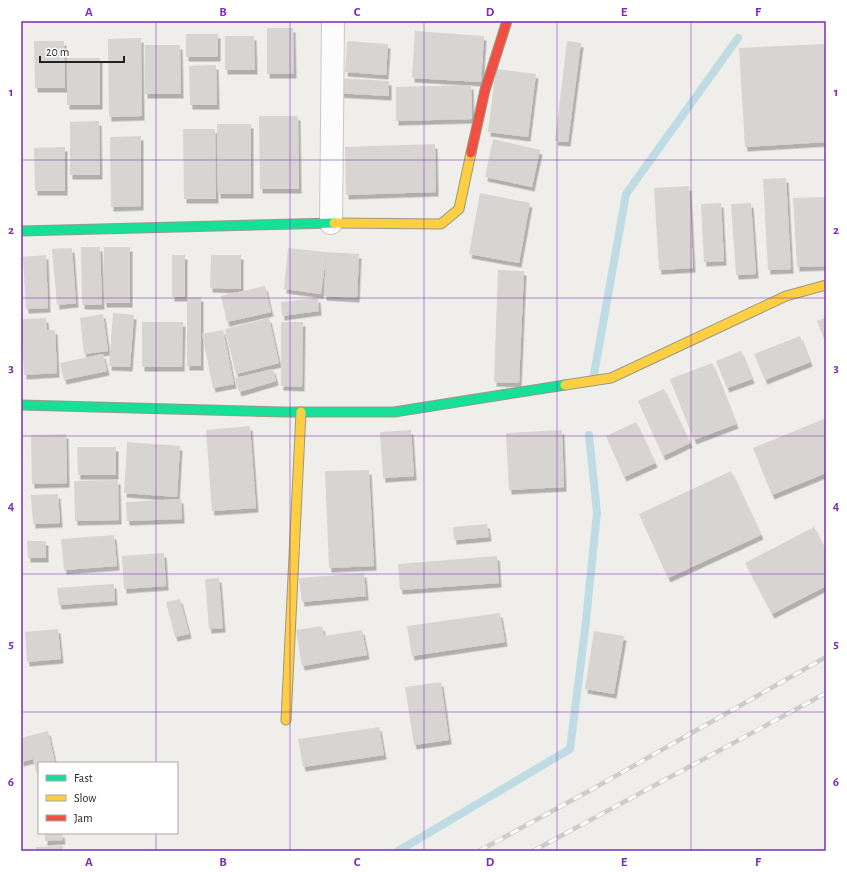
<svg xmlns="http://www.w3.org/2000/svg" width="847" height="872" viewBox="0 0 847 872" font-family="'Alegreya Sans',sans-serif">
	<defs>
		<filter id="shadow"><feDropShadow dx="2.5" dy="4.5" stdDeviation="0" flood-color="#0004"/></filter>
	</defs>
	<rect width="100%" height="100%" fill="#f0eeeb"/>
	<g fill="none" stroke-linecap="round" stroke-linejoin="round">
		<g stroke="#bfdbe3" stroke-width="8">
			<polyline points="593,380 626,194 738,38"/>
			<polyline points="398,851 570,749 585,630 597,513 589,435"/>
		</g>
	</g>
	<g fill="#d7d4d2" filter="url(#shadow)">
		<polygon points="267,28 293,28 294,74 267,74"/>
		<polygon points="415,31 484,36 481,82 412,78"/>
		<rect x="186" y="34" width="32" height="23"/>
		<polygon points="225,36 254,36 255,70 225,70"/>
		<polygon points="141,38 142,116 109,117 108,39"/>
		<polygon points="34,41 64,41 65,88 35,88"/>
		<polygon points="347,41 388,44 386,75 345,72"/>
		<polygon points="567,41 581,43 568,142 555,141"/>
		<polygon points="824,44 826,88 826,142 745,147 739,48"/>
		<polygon points="145,45 180,45 181,94 145,94"/>
		<rect x="67" y="58" width="33" height="47"/>
		<polygon points="216,65 217,105 190,105 189,66"/>
		<polygon points="496,69 536,74 528,137 488,132"/>
		<polygon points="336,78 389,81 389,96 335,93"/>
		<polygon points="471,85 472,119 396,121 396,87"/>
		<polygon points="259,116 298,116 299,189 260,189"/>
		<polygon points="99,121 100,175 70,175 70,122"/>
		<polygon points="217,124 251,124 251,194 218,194"/>
		<polygon points="183,129 215,129 216,199 184,199"/>
		<polygon points="141,136 141,206 111,207 110,137"/>
		<polygon points="493,139 540,150 532,187 485,177"/>
		<polygon points="435,144 436,192 346,195 345,147"/>
		<polygon points="65,147 65,191 35,191 34,148"/>
		<polygon points="786,178 791,269 768,270 763,179"/>
		<polygon points="689,186 693,268 659,270 654,188"/>
		<polygon points="480,193 530,203 519,263 469,254"/>
		<polygon points="826,197 826,266 797,267 793,198"/>
		<polygon points="721,203 724,261 704,262 701,204"/>
		<polygon points="751,203 756,274 736,275 731,204"/>
		<polygon points="81,247 100,247 102,305 82,305"/>
		<rect x="104" y="247" width="26" height="56"/>
		<polygon points="72,248 76,303 57,305 52,249"/>
		<polygon points="288,248 326,252 359,254 357,298 324,296 326,256 321,294 284,289"/>
		<polygon points="46,255 48,308 26,309 23,257"/>
		<rect x="172" y="255" width="13" height="42"/>
		<polygon points="211,255 241,255 241,289 210,288"/>
		<polygon points="498,270 524,271 519,383 494,382"/>
		<polygon points="265,286 271,312 227,322 221,296"/>
		<rect x="187" y="297" width="14" height="69"/>
		<polygon points="318,298 319,311 282,316 281,302"/>
		<polygon points="113,313 134,315 130,367 109,366"/>
		<polygon points="103,314 108,351 84,354 80,318"/>
		<polygon points="826,317 826,344 817,321"/>
		<polygon points="46,318 47,330 55,330 57,373 24,375 21,319"/>
		<polygon points="269,318 279,363 236,374 225,329"/>
		<polygon points="142,322 183,322 182,367 142,367"/>
		<polygon points="281,322 303,322 302,387 281,386"/>
		<polygon points="223,330 234,384 213,388 202,334"/>
		<polygon points="800,336 810,362 765,380 754,354"/>
		<polygon points="741,351 752,379 727,388 716,361"/>
		<polygon points="103,354 107,371 64,380 60,363"/>
		<polygon points="712,363 736,424 694,440 670,379"/>
		<polygon points="273,369 276,381 239,392 235,378"/>
		<polygon points="664,389 690,443 663,456 638,401"/>
		<polygon points="826,418 826,473 772,495 753,448"/>
		<polygon points="636,422 655,463 624,477 606,436"/>
		<polygon points="250,426 256,508 212,511 206,430"/>
		<polygon points="411,430 414,476 383,478 380,432"/>
		<polygon points="562,430 564,487 509,490 506,433"/>
		<polygon points="66,434 67,483 32,484 31,435"/>
		<polygon points="127,442 180,446 177,497 124,493"/>
		<polygon points="77,447 116,447 116,475 78,475"/>
		<polygon points="369,470 374,566 329,568 325,471"/>
		<polygon points="731,471 761,535 668,578 639,514"/>
		<polygon points="118,480 119,520 75,521 74,481"/>
		<polygon points="58,494 60,523 33,524 31,495"/>
		<polygon points="181,499 182,519 127,521 126,502"/>
		<polygon points="487,524 489,537 454,540 453,527"/>
		<polygon points="814,527 826,551 826,586 772,614 745,563"/>
		<polygon points="114,535 117,566 64,570 61,539"/>
		<polygon points="27,541 46,541 46,558 28,558"/>
		<polygon points="164,553 166,586 124,589 122,556"/>
		<polygon points="497,556 499,583 400,590 398,564"/>
		<polygon points="364,573 366,596 302,602 299,578"/>
		<polygon points="219,578 223,628 209,629 205,579"/>
		<polygon points="114,584 115,601 59,605 57,588"/>
		<polygon points="180,599 189,634 175,637 166,602"/>
		<polygon points="500,613 505,642 412,656 407,626"/>
		<polygon points="322,626 324,636 362,630 367,655 302,666 296,630"/>
		<polygon points="58,629 61,659 27,662 25,632"/>
		<polygon points="594,631 624,636 614,694 585,689"/>
		<polygon points="441,682 449,740 414,745 405,687"/>
		<polygon points="379,727 384,755 303,767 298,739"/>
		<polygon points="48,731 55,763 39,763 39,773 37,774 33,759 21,762 21,738"/>
		<polygon points="45,833 62,833 63,840 45,841"/>
		<polygon points="63,846 63,851 36,851 36,847"/>
	</g>
	<g fill="none" stroke-linecap="round" stroke-linejoin="round">
		<defs>
			<polyline id="street" points="331,223 333,21"/>
			<g id="fast">
				<polyline points="21,231 334,223"/>
				<polyline points="21,405 285,412 394,412 565,385"/>
			</g>
			<g id="slow">
				<polyline points="334,223 441,224 459,209 471,153"/>
				<polyline points="565,385 611,378 786,296 826,285"/>
				<polyline points="286,720 301,412"/>
			</g>
			<polyline id="jam" points="471,153 485,90 507,21"/>
		</defs>
		<use href="#street" stroke="#c9c8c7" stroke-width="24"/>
		<use href="#fast" stroke="#999a82" stroke-width="11"/>
		<use href="#slow" stroke="#999a82" stroke-width="11"/>
		<use href="#jam" stroke="#999a82" stroke-width="11"/>
		<use href="#street" stroke="#fdfcfc" stroke-width="22"/>
		<use href="#fast" stroke="#16e098" stroke-width="9"/>
		<use href="#slow" stroke="#ffcf43" stroke-width="9"/>
		<use href="#jam" stroke="#f24e42" stroke-width="9"/>
		<defs>
			<g id="rail">
				<polyline points="479,851 589,791 826,657"/>
				<polyline points="533,851 826,693"/>
			</g>
		</defs>
		<use href="#rail" stroke="#ccc" stroke-width="4.5"/>
		<use href="#rail" stroke="#fff" stroke-width="3" stroke-dasharray="9" stroke-linecap="butt"/>
	</g>
	<path fill="none" stroke="#7b2cbf" stroke-width="1" stroke-opacity="0.55" d="M156,21v742M290,21v830M424,21v830M557,21v830M691,21v830M21,160h805M21,298h805M21,436h805M21,574h805M21,712h805M156,833v18"/>
	<rect width="847" height="872" fill="none" stroke="#ffffff" stroke-width="44"/>
	<rect x="38" y="762" width="140" height="72" fill="#ffffff" stroke="#a7a7a7"/>
	<rect x="46" y="775" width="20" height="6" fill="#16e098" stroke="#a7a7a7"/>
	<text x="74" y="782" font-size="12" fill="#222222">Fast</text>
	<rect x="46" y="795" width="20" height="6" fill="#ffcf43" stroke="#a7a7a7"/>
	<text x="74" y="802" font-size="12" fill="#222222">Slow</text>
	<rect x="46" y="815" width="20" height="6" fill="#f24e42" stroke="#a7a7a7"/>
	<text x="74" y="822" font-size="12" fill="#222222">Jam</text>
	<path d="M40 56v6h84v-6" fill="none" stroke="#222222" stroke-width="2"/>
	<text x="46" y="56" font-size="12" fill="#222222" stroke="#ffffff" stroke-width="3" paint-order="stroke">20 m</text>
	<rect x="22" y="22" width="803" height="828" fill="none" stroke="#7b2cbf" stroke-width="1.5"/>
	<g font-size="13" text-anchor="middle" font-weight="bold" fill="#7b2cbf">
		<text x="89" y="16">A</text>
		<text x="223" y="16">B</text>
		<text x="357" y="16">C</text>
		<text x="490" y="16">D</text>
		<text x="624" y="16">E</text>
		<text x="758" y="16">F</text>
		<text x="11" y="96">1</text>
		<text x="836" y="96">1</text>
		<text x="11" y="234">2</text>
		<text x="836" y="234">2</text>
		<text x="11" y="372">3</text>
		<text x="836" y="372">3</text>
		<text x="11" y="510">4</text>
		<text x="836" y="510">4</text>
		<text x="11" y="648">5</text>
		<text x="836" y="648">5</text>
		<text x="11" y="786">6</text>
		<text x="836" y="786">6</text>
		<text x="89" y="866">A</text>
		<text x="223" y="866">B</text>
		<text x="357" y="866">C</text>
		<text x="490" y="866">D</text>
		<text x="624" y="866">E</text>
		<text x="758" y="866">F</text>
	</g>
</svg>
